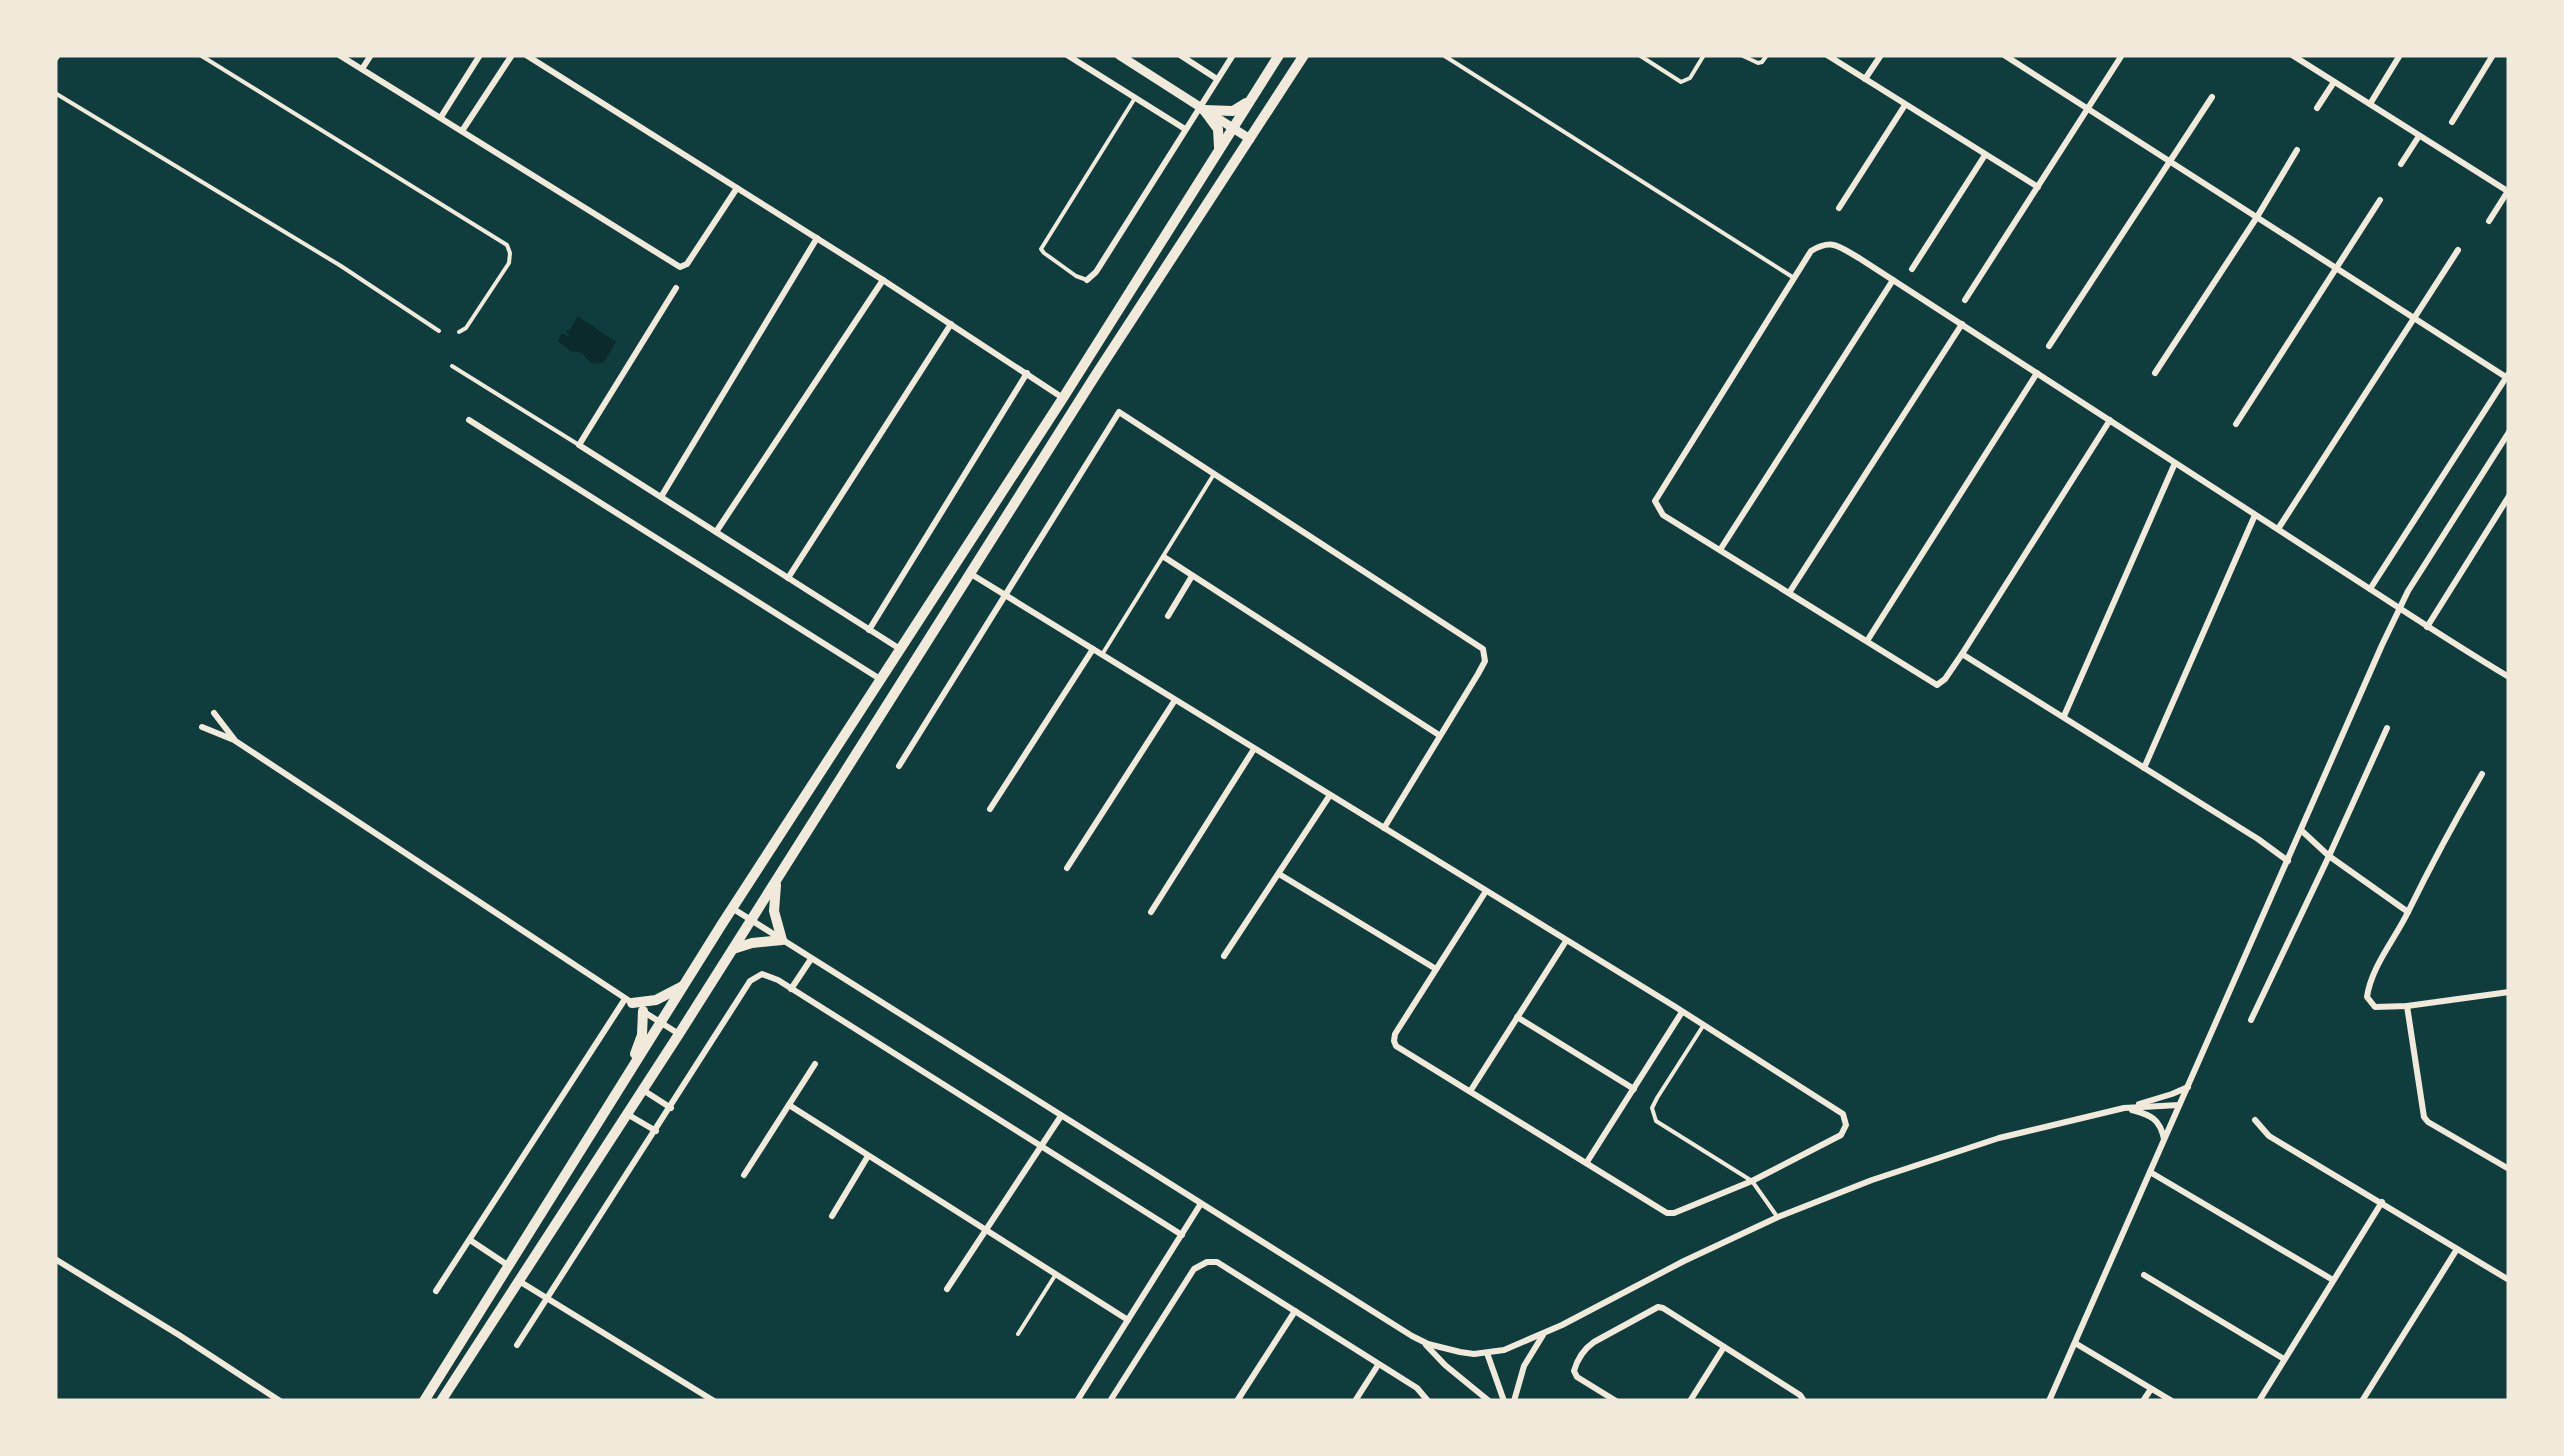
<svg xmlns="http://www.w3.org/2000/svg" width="2564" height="1456" viewBox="0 0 2564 1456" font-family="Montserrat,sans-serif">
	<rect width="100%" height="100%" fill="#0f3d3e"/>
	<polygon fill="#0a2a2b" points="578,316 616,342 604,362 594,364 590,362 582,353 570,351 558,341 562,333 570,337 565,330 569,331"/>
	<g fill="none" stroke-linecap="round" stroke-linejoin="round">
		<g stroke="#f1e9da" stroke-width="4">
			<polyline points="200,55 507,245 510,253 509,263 466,328 459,332"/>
			<polyline points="1443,55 1794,278"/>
			<polyline points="1639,55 1681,82 1690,78 1704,55"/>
			<polyline points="1741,55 1758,63 1762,62 1767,55"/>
			<polyline points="55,61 59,55"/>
			<polyline points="55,93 341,266 439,331"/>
			<polyline points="1087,280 1076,276 1044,253 1041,249 1135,98"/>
			<polyline points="452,366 579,445"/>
			<polyline points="1103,653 1214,474"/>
			<polyline points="1703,1026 1657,1098 1652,1108 1656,1121 1752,1181 1776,1215"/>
			<polyline points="1018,1334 1056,1274"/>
		</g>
		<g stroke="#f1e9da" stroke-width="6">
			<polyline points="339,55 680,267 687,264 737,188"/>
			<polyline points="526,55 883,280 1063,398"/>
			<polyline points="1067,55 1185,129"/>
			<polyline points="1180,55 1217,79"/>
			<polyline points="1827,55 2038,187"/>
			<polyline points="2004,55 2509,379"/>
			<polyline points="2292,55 2509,192"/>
			<polyline points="362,69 371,55"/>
			<polyline points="1865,79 1881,55"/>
			<polyline points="2370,104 2400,55"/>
			<polyline points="2317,108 2334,82"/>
			<polyline points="441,117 480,55"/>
			<polyline points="2452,122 2493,55"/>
			<polyline points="462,131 512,55"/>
			<polyline points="2401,164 2419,136"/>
			<polyline points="1839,208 1905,105"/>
			<polyline points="2489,221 2508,191"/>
			<polyline points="1912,269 1985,155"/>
			<polyline points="1087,280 1096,272 1233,55"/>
			<polyline points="676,288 579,445 900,649"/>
			<polyline points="1965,300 2122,55"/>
			<polyline points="2049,346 2212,97"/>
			<polyline points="2155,373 2257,217 2297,150"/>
			<polyline points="469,420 880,679"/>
			<path d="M2110,420l-148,234 -17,25 -8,6 -274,-170 -8,-14 156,-250c22,-13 28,-4 48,7l511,331c46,30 92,60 139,88"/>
			<polyline points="2236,424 2380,200"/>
			<polyline points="661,497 817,238"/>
			<polyline points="2278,529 2458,250"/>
			<polyline points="716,532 883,280"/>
			<polyline points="1720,550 1893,280"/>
			<polyline points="1164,557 1439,735"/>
			<polyline points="971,574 1674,1006 1843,1114 1846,1125 1841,1135 1752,1181 1674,1213 1667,1213 1396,1046 1394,1041 1395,1034 1486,891"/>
			<polyline points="788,578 951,324"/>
			<polyline points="2370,589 2509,373"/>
			<polyline points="1789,593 1962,324"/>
			<polyline points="1168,616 1192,576"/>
			<polyline points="2427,627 2509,496"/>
			<polyline points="869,630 1027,373"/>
			<polyline points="1867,641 2037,373"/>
			<polyline points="1962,654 2258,839 2288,861"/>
			<polyline points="214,713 234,739"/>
			<polyline points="2064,716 2175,463"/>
			<polyline points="202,727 234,740 634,1004"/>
			<polyline points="899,766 1119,412 1483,649 1485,661 1478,674 1384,828"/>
			<polyline points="2144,768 2255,515"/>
			<path d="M2482,774c-26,45 -51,91 -74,138 -13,27 -37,55 -41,85l8,10 32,-1 102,-14"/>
			<polyline points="990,809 1093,649"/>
			<polyline points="2302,831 2329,856 2408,912"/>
			<polyline points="1067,868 1175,700"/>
			<polyline points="1279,874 1436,969"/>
			<polyline points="732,908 1412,1336 1428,1344 1460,1352 1474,1354 1504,1350 1562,1325 1684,1261 1778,1217 1872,1180 1999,1138 2124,1108 2179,1105"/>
			<polyline points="1151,912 1254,749"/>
			<polyline points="1224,956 1330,795"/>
			<polyline points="791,989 811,959"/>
			<polyline points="2407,1006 2424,1117 2428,1122 2509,1169"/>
			<polyline points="644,1012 679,1034"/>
			<polyline points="1517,1017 1634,1089"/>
			<polyline points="2251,1020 2329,856 2387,728"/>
			<polyline points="643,1090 671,1108"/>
			<polyline points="1471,1090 1566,941"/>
			<polyline points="2139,1104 2172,1094 2188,1087"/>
			<polyline points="789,1105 1128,1320"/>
			<path d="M2132,1110c19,5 28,9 32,29"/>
			<polyline points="627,1114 656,1131"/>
			<polyline points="2255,1120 2269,1136 2509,1280"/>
			<polyline points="1587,1162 1682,1012"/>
			<polyline points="2150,1172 2333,1280"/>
			<polyline points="744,1175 815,1064"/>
			<polyline points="832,1216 868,1156"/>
			<polyline points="470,1240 509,1266"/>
			<polyline points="55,1259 179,1335 280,1401"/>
			<polyline points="2144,1275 2284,1359"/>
			<polyline points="519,1281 714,1401"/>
			<polyline points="947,1289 1061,1116"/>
			<polyline points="436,1291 625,999"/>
			<polyline points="2075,1343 2172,1401"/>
			<polyline points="517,1345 750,981 762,974 778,980 1182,1235"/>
			<polyline points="1426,1345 1445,1365 1489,1401"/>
			<polyline points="1487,1353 1504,1401"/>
			<polyline points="1077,1401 1200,1205"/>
			<polyline points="1110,1401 1194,1269 1207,1262 1217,1262 1417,1388 1428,1401"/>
			<polyline points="1237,1401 1295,1311"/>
			<polyline points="1355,1401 1378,1365"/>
			<polyline points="1514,1401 1524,1366 1543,1335"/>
			<path d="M1616,1401l-39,-24 -3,-6c3,-11 10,-22 20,-29l64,-35 5,1 137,87 4,6"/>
			<polyline points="1690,1401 1724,1347"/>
			<polyline points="2049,1401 2382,645 2408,591 2509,432"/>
			<polyline points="2143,1401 2151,1389"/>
			<polyline points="2259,1401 2382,1202"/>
			<polyline points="2362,1401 2457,1249"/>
		</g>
		<polyline stroke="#f1e9da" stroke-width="9" points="1119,55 1250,139"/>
		<g stroke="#f1e9da" stroke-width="10">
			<polyline points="1204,110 1233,111 1246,103"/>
			<polyline points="1204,110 1218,129 1219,147"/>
			<polyline points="733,949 752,943 782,940 774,911 776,885"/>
			<polyline points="632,1003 656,1000 683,986"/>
			<polyline points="635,1054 642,1035 643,1011"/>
			<polyline points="424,1401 722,924 1063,398 1279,55"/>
			<polyline points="441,1401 679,1034 1095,376 1304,55"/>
		</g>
	</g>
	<rect width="2564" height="1456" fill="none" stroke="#f1e9da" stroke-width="115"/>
</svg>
